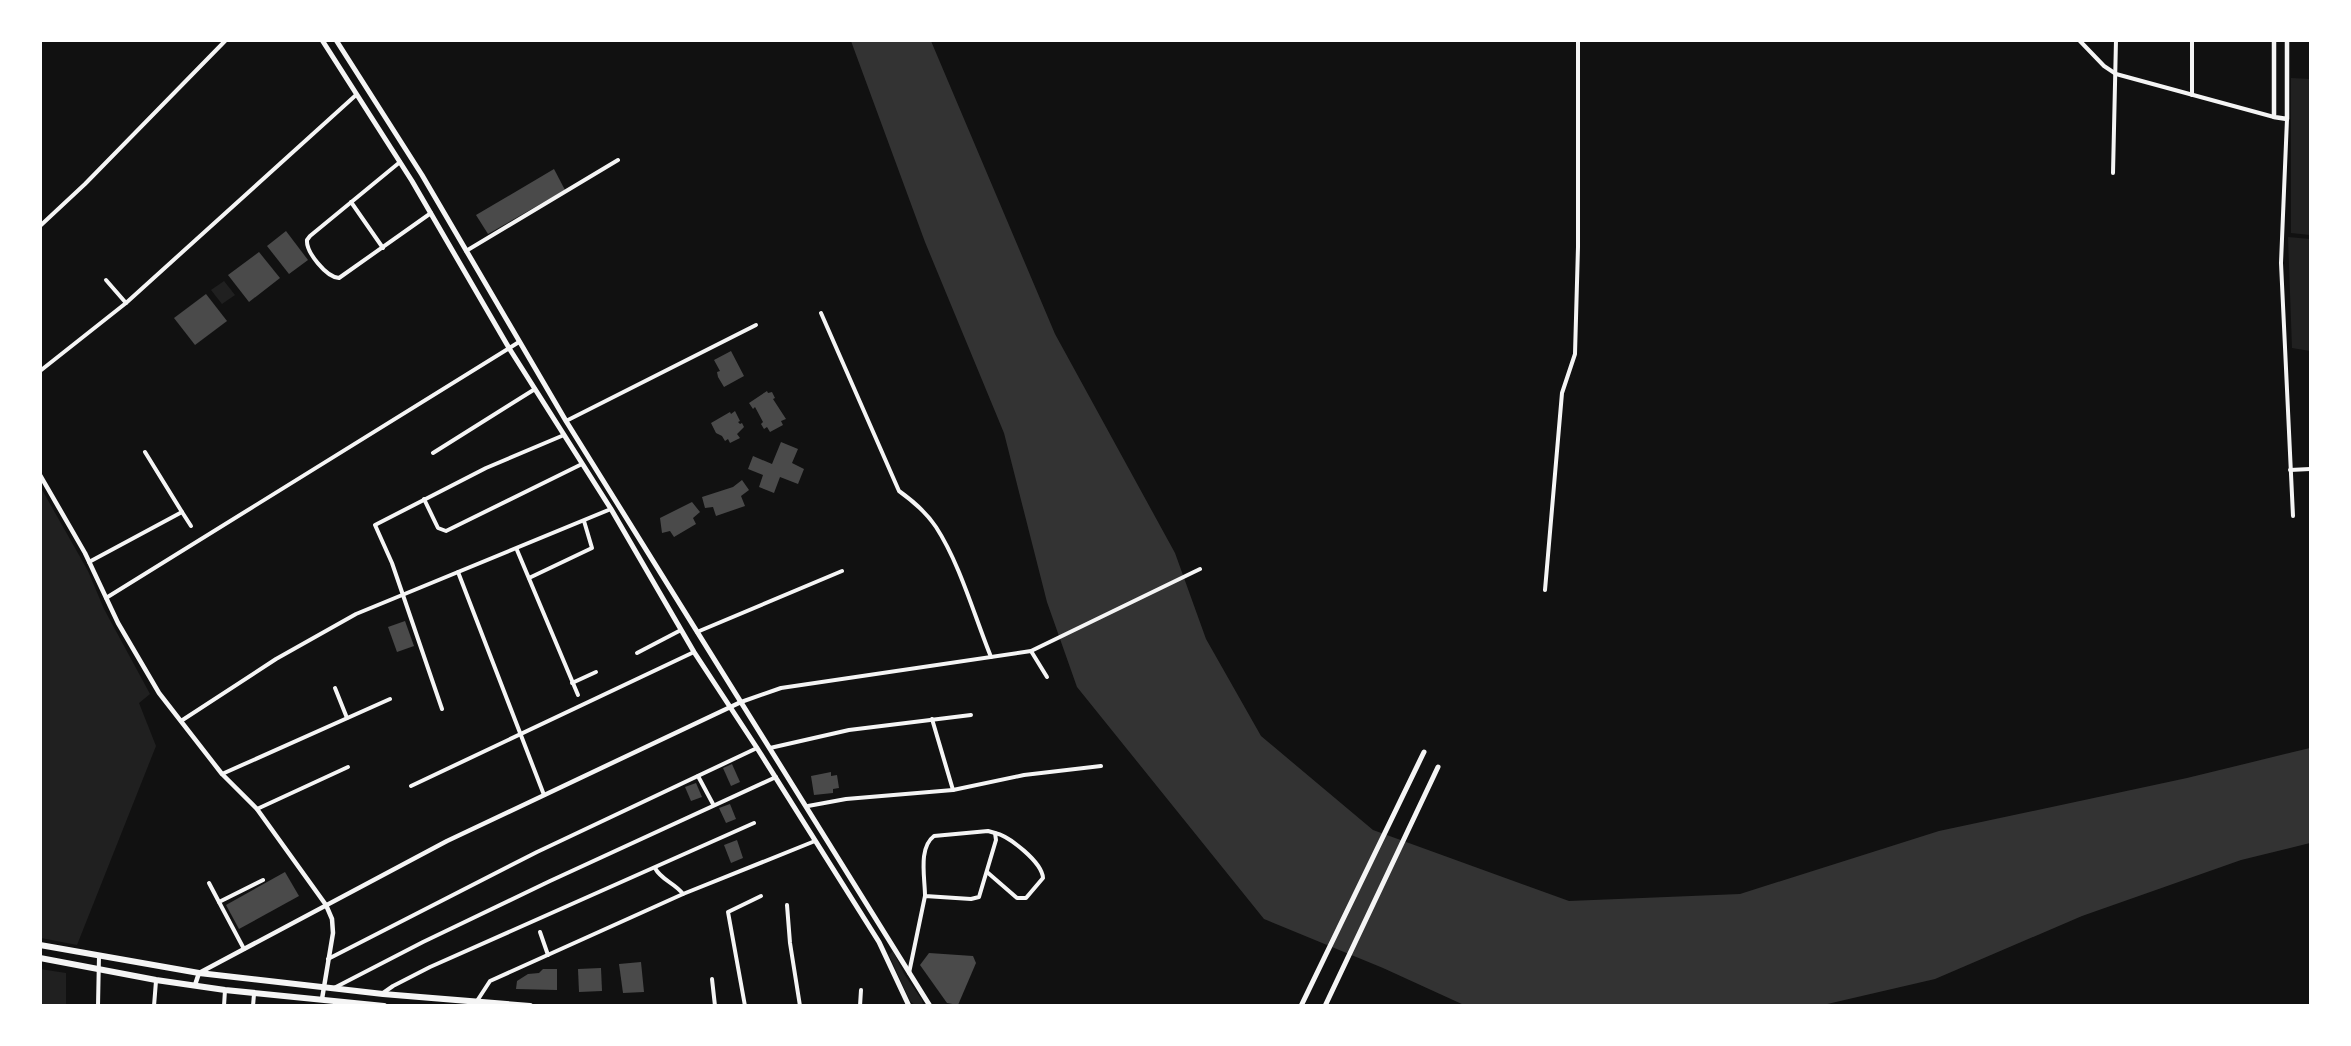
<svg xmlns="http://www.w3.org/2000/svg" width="2351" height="1046" viewBox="0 0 2351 1046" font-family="Poppins,sans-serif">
	<rect width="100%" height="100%" fill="#111"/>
	<g fill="#202020">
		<polygon points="2291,78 2310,79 2310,235 2291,233"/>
		<polygon points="2288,237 2310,239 2310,351 2292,348"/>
		<polygon points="224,281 235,295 222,304 211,290"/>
		<polygon points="41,488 88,571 104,609 150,694 139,703 156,746 77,945 41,938"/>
		<polygon points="893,951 904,974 922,1000 923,1005 915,1005 910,1001 889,955"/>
		<polygon points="40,969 66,973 66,1005 41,1005"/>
	</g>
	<polygon fill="#333" points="851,41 931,41 1055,334 1175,553 1206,639 1261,736 1373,830 1569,901 1740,894 1939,831 2187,778 2310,748 2310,843 2241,860 2082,916 1935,979 1823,1005 1464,1005 1383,968 1264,919 1077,687 1047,602 1004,433 925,242"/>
	<g fill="#4a4a4a">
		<polygon points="554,169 565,190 488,234 476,215"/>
		<polygon points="286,231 308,260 289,274 267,246"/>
		<polygon points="259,252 280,278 249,302 228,275"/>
		<polygon points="206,294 227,321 195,345 174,318"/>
		<polygon points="731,351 744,376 724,387 718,377 717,372 720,371 714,360"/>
		<polygon points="767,391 768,393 772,392 775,398 773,399 786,419 781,421 783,425 770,432 767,427 764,429 761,424 763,422 755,407 753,409 749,403"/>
		<polygon points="735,411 740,421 738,422 740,424 742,423 744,427 737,434 740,438 730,443 728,439 725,441 722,436 716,433 711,423 730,412 731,414"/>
		<polygon points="781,442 798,449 792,463 804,469 798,484 780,477 774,493 759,487 763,475 748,469 753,456 772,464"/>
		<polygon points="742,480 749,490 741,496 745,506 716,516 713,507 705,508 702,497 733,487"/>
		<polygon points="692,502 700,512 693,518 696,524 674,537 670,531 662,533 660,518"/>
		<polygon points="405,621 414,646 397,652 388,627"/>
		<polygon points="732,764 740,782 731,786 723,768"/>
		<polygon points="831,772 831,776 837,775 839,788 833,789 833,793 814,795 811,776"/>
		<polygon points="696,783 702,797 691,801 685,787"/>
		<polygon points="730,804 736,819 726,823 719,808"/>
		<polygon points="737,840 743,858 731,863 724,845"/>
		<polygon points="285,872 299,896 239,929 226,905"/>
		<polygon points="929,953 973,956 976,963 958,1005 947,1003 920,965"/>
		<polygon points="641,962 644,992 623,993 619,964"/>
		<polygon points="601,968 602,991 579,992 578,969"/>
		<polygon points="543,969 557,969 557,990 516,989 517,981 528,974 539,973"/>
	</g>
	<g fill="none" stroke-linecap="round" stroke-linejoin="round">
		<g stroke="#f5f5f5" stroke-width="4">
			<polyline points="2079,40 2104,66 2116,74 2274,117"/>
			<polyline points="2192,95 2192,40"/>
			<polyline points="2287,119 2281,263 2293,516"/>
			<path d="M400,162l-90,74 -3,4c-1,12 19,37 32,38l92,-65"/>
			<polyline points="2113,173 2116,40"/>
			<polyline points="351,202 383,248"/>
			<polyline points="40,226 85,184 226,40"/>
			<polyline points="466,251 618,160"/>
			<polyline points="106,280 126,303"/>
			<path d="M821,313l78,178c14,10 27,21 37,36 24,37 38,88 55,130"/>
			<polyline points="40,371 126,303 356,95"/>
			<polyline points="566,421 756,325"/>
			<polyline points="433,453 535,389"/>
			<polyline points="2290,470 2310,469"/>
			<polyline points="424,499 438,528 446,531 582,464"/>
			<polyline points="182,512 191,526"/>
			<polyline points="517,550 578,695"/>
			<polyline points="89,562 182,512 145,452"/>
			<polyline points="458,572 544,795"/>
			<polyline points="529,578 592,548 584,521"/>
			<polyline points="1545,590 1562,393 1575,354 1578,247 1578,40"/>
			<polyline points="106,598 519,342"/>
			<polyline points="697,632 842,571"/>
			<polyline points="1031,651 1047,677"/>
			<polyline points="637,653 681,630"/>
			<polyline points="572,683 596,672"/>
			<polyline points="335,688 347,718"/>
			<polyline points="741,702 781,688 1031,651 1200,569"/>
			<polyline points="442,709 392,563 375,525 486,468 564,435"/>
			<polyline points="932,719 953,790"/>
			<polyline points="181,721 276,659 356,614 611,509"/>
			<polyline points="770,748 849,730 971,715"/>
			<polyline points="222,774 390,699"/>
			<polyline points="698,776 713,804"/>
			<polyline points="411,786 694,652"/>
			<polyline points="808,806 846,799 953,790 1024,775 1101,766"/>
			<polyline points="257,809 348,767"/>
			<path d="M655,868c6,12 20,15 28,26"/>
			<path d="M987,872l30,26h9l17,-20c-1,-16 -34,-42 -48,-45"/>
			<polyline points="209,883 219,902"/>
			<polyline points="787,905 790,943 800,1006"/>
			<polyline points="540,932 548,955"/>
			<polyline points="244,949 219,902 263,880"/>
			<polyline points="328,959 537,852 757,748"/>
			<path d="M909,973l16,-77 46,3 8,-2 17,-57 -1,-7 -7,-2 -54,5c-16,12 -9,42 -9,60"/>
			<polyline points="712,979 715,1006"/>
			<polyline points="334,988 423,942 550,881 776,777"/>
			<polyline points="383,993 393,986 430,967 754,823"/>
			<polyline points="477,1001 490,981 683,894 815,841"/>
			<polyline points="98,1006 99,956"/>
			<polyline points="154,1006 156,981"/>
			<polyline points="224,1006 225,990"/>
			<polyline points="253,1006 254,994"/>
			<polyline points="745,1006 728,912 761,896"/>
			<polyline points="860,1006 861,990"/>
		</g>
		<g stroke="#f5f5f5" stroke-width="4.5">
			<polyline points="2274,40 2274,117 2287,119 2287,40"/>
			<polyline points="40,475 85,553 118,623 159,693 222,774 257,809 326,905 332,919 333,933 322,999"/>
			<polyline points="195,985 199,973 447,841 741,702"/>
		</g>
		<g stroke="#f5f5f5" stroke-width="5">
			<polyline points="322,40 412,181 509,348 611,509 694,652 757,748 879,942 909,1006"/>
			<polyline points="336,40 422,175 566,421 930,1006"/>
			<polyline points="1301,1006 1424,752"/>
			<polyline points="1325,1006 1438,767"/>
		</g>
		<g stroke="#f5f5f5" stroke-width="6">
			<polyline points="40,945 199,973 383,994 530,1006"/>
			<polyline points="40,958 156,980 225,990 384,1006"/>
		</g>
	</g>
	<rect width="2351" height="1046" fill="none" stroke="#ffffff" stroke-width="84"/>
</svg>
